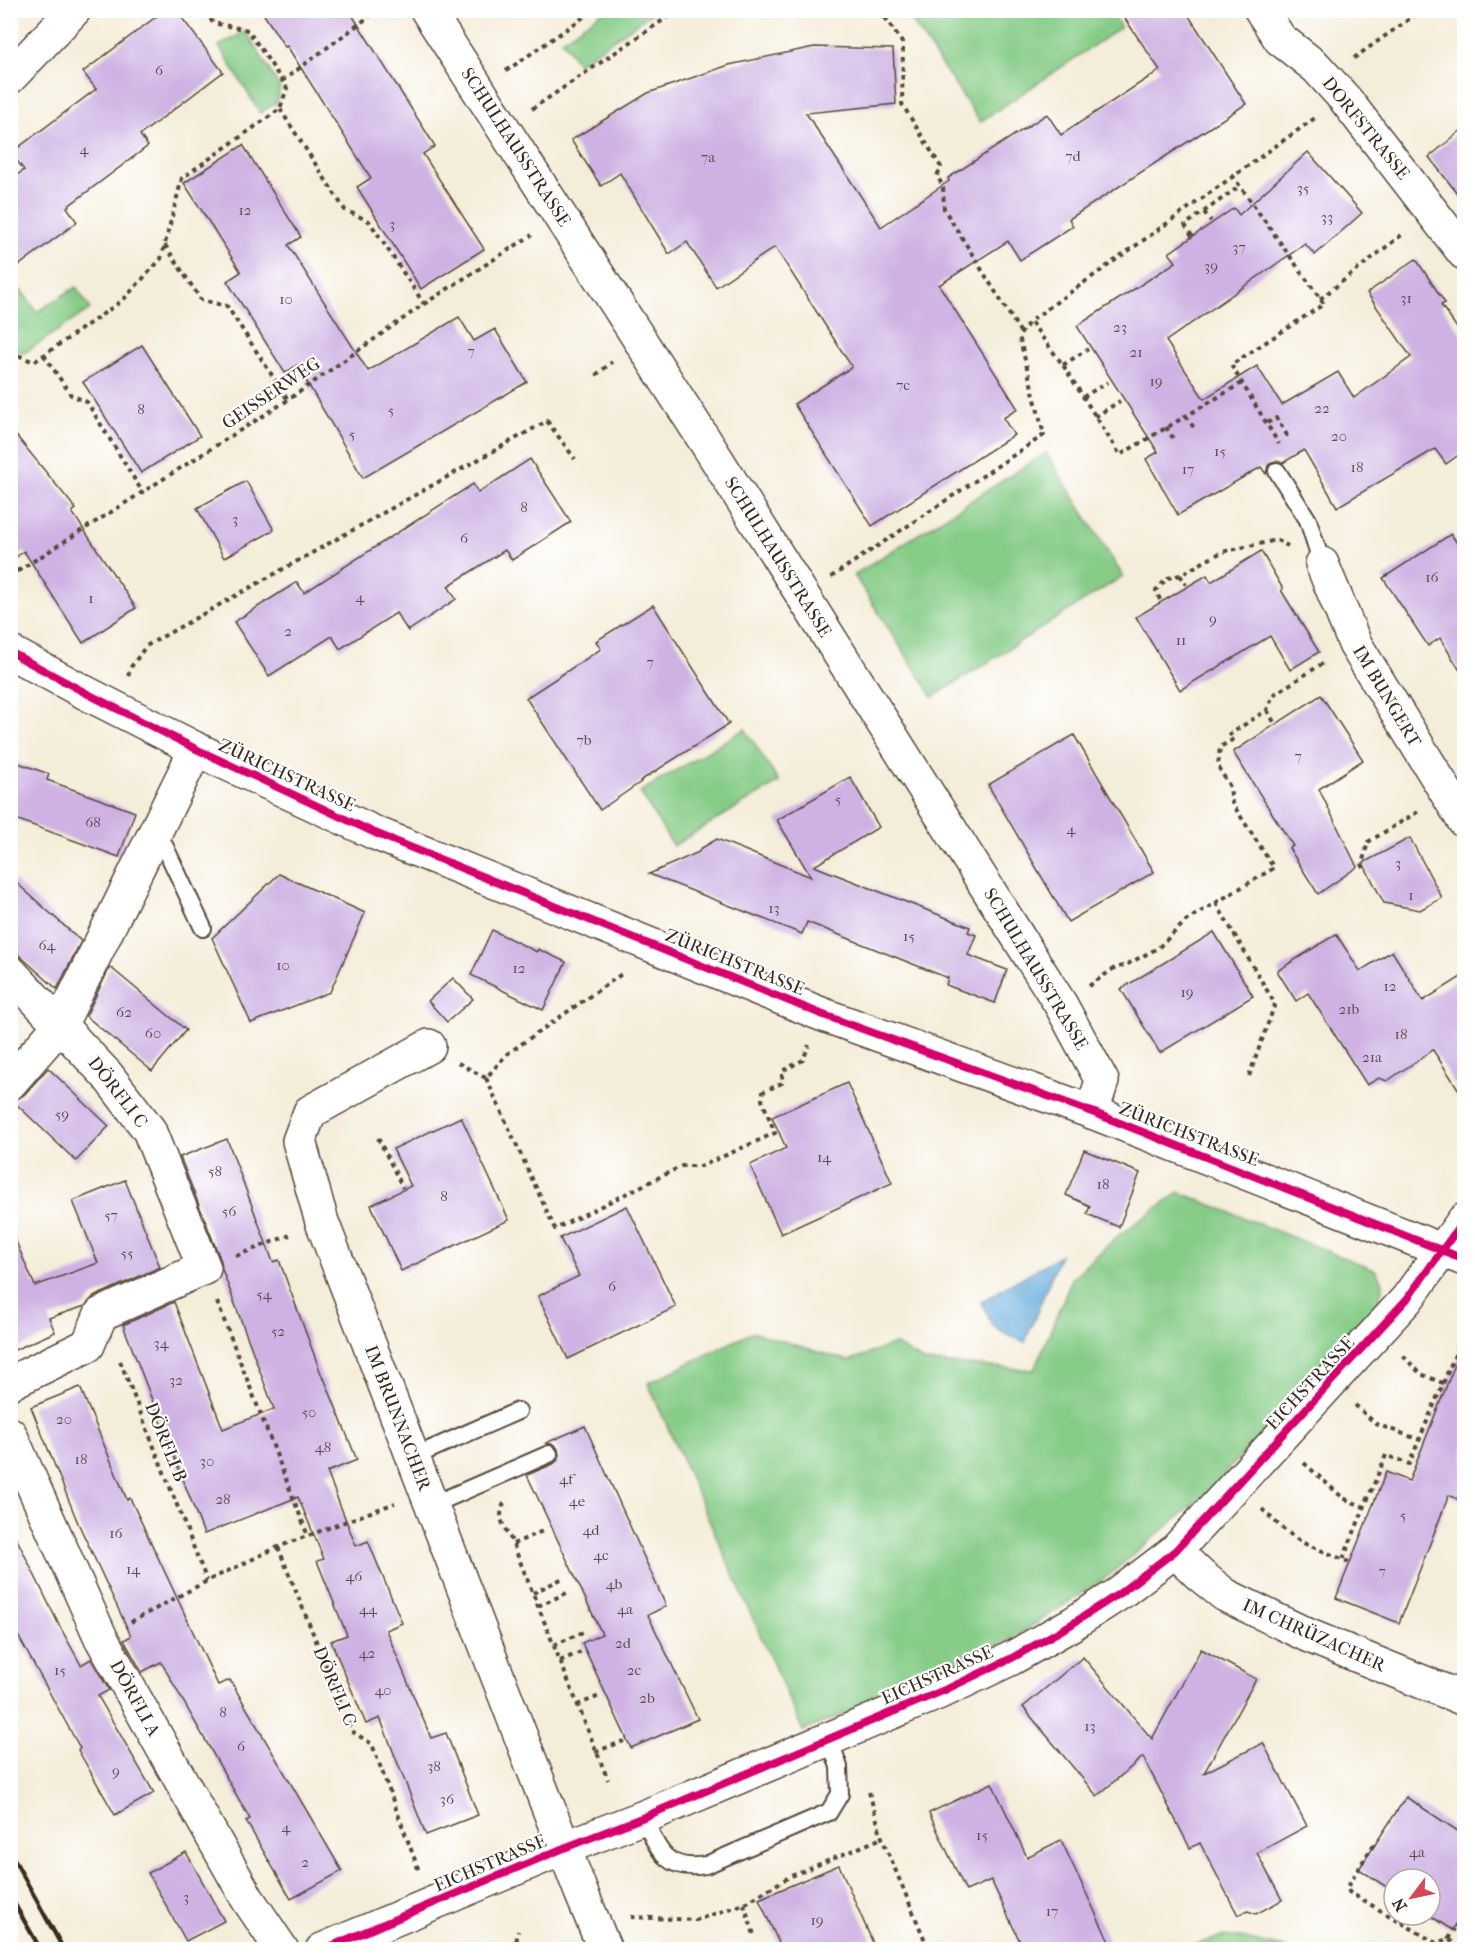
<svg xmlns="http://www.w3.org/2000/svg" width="1475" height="1960" viewBox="0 0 1475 1960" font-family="'IM FELL French Canon',serif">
	<rect width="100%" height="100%" fill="#fff"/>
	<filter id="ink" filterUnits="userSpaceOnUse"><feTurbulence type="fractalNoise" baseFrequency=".0167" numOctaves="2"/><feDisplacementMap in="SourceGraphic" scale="12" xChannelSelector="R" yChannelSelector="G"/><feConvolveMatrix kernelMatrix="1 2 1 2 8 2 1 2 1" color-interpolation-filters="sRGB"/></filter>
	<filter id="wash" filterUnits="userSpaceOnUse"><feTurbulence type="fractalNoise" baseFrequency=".008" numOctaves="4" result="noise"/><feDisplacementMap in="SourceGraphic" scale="24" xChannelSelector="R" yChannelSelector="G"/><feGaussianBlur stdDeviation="1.35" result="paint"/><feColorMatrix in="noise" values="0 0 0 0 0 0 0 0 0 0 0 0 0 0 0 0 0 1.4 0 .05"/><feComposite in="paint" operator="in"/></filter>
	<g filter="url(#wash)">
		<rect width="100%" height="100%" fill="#f4edd9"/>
		<g fill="#86cc87" stroke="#607b52" stroke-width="1.5">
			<polygon points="604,11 655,11 578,64 562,40"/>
			<polygon points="905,11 1110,11 1121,27 980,122"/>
			<polygon points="246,31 280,88 277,102 260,113 219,46"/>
			<polygon points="76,287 90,309 24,353 13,349 10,346 11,297 21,290 37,312"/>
			<polygon points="1046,453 1123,576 933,697 854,575"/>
			<polygon points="745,729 779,782 673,846 640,792"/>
			<polygon points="1179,1192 1375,1270 1383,1283 1378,1306 1206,1494 1103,1580 1002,1645 912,1686 803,1731 648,1383 753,1332 849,1361 895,1344 925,1362 1034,1370 1073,1277 1119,1235"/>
			<polygon points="1224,1936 1241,1938 1287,1949 1181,1949"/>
		</g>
		<polygon fill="#63aada" stroke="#4f6a7c" stroke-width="1.5" points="1060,1255 1025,1342 1005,1334 993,1326 981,1302"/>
		<g id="blocks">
			<g fill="#ceb2e3">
				<polygon points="165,10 176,10 223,72 140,135 148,146 67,207 77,222 10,272 10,180 24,170 11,153 96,89 83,72"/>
				<polygon points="261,10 349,10 435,146 423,154 484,249 421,289 357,187 371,178 287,46 285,47"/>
				<polygon points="1119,10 1185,10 1246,104 1069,219 1073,226 1020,260 1008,241 939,285 1018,409 1003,418 1014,435 872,526 794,404 852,367 775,247 716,287 687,242 669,254 620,173 601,186 571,140 648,93 729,65 814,47 893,49 896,104 806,113 881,227 949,181 948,178 1047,114 1061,135 1160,70"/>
				<polygon points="1464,128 1464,202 1429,157"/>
				<polygon points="243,145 301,237 288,245 368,371 459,317 474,341 495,329 527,382 363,478 297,365 285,373 227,281 241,272 184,183"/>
				<polygon points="1308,152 1362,213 1315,255 1305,244 1166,341 1204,399 1257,366 1282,405 1338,372 1354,398 1411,357 1367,293 1416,259 1445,303 1441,305 1464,338 1464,451 1446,464 1435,449 1337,507 1304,450 1283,463 1277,461 1272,462 1268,466 1266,474 1261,467 1178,515 1146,459 1158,452 1077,326 1176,262 1169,253 1234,208 1239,215"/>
				<polygon points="142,345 200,436 141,473 83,382"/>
				<polygon points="10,428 76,509 72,512 136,608 83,643 24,551 10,562"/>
				<polygon points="530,459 571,522 512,560 505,550 448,586 456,599 408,631 396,613 340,649 332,636 269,676 234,622 297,582 304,593 473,484 478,493"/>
				<polygon points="246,481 274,530 224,558 197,508"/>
				<polygon points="1451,534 1464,554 1464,677 1440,638 1428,646 1383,578"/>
				<polygon points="1261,551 1283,589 1281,590 1319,652 1290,670 1270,636 1180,690 1136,617 1207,575 1211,582"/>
				<polygon points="653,605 729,724 640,781 641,782 600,810 526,698 601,649 596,641"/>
				<polygon points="1321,695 1363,760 1319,789 1357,867 1318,894 1289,848 1293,846 1233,752"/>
				<polygon points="1074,735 1154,872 1068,922 988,785"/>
				<polygon points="10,760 49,774 47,780 135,812 119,857 10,817"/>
				<polygon points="850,777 879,827 814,866 970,927 968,932 976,935 968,955 1007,970 995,1003 946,985 948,978 807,922 802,934 649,874 699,852 700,849 717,839 811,877 777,820"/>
				<polygon points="1410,838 1442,898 1420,910 1384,903 1363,863"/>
				<polygon points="279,874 365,913 330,992 251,1023 212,938"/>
				<polygon points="10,877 81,941 57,989 10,947"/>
				<polygon points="492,930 537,952 538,949 566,962 543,1010 471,975"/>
				<polygon points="1214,932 1253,996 1160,1053 1121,989"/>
				<polygon points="1336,934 1360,971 1392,951 1423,1001 1464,975 1464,1098 1433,1050 1387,1081 1379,1078 1367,1085 1308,993 1296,1001 1277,971"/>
				<polygon points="110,967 186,1030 152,1071 86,1016"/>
				<polygon points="453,978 473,999 447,1022 428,1001"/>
				<polygon points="48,1068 109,1126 76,1161 13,1101 24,1095"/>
				<polygon points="847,1083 892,1183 781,1234 750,1165 786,1148 772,1117"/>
				<polygon points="461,1117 509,1220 401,1271 371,1205 411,1186 393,1149"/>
				<polygon points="227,1139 273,1262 279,1260 323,1379 324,1378 357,1460 327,1472 356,1546 368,1541 402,1623 386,1630 431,1738 446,1733 478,1815 426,1835 380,1718 366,1724 331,1641 347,1635 317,1561 324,1559 298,1497 204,1534 123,1325 174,1302 223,1429 274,1409 222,1269 221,1261 180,1157"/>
				<polygon points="1084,1150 1140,1173 1119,1227 1087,1214 1090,1206 1066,1195"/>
				<polygon points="125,1180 160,1267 93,1297 85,1306 49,1318 55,1332 10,1352 10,1228 35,1286 98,1263 73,1201"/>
				<polygon points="627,1206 676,1307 568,1359 538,1296 579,1276 560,1238"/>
				<polygon points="1463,1344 1464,1344 1464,1502 1449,1495 1399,1623 1336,1598 1386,1472 1409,1481"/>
				<polygon points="80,1387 127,1500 130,1498 218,1685 230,1680 342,1871 291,1899 246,1821 250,1819 161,1662 142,1672 124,1640 131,1636 78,1523 31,1407"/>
				<polygon points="585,1426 666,1606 648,1615 698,1719 631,1748 582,1643 602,1634 527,1475 553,1464 558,1460 559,1455 558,1449 555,1445 546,1443"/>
				<polygon points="10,1525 59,1625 81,1665 91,1659 109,1690 98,1696 154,1793 115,1815 78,1750 80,1748 10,1621"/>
				<polygon points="1201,1649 1256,1679 1204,1773 1263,1743 1307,1826 1257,1853 1282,1900 1256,1914 1248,1911 1238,1915 1200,1843 1190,1848 1143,1757 1097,1796 1023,1707 1083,1657 1152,1739"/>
				<polygon points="992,1783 1027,1857 1061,1840 1113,1950 1024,1950 991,1880 966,1891 929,1813"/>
				<polygon points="1406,1797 1464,1835 1464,1912 1452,1930 1429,1915 1430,1879 1394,1879 1394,1892 1359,1869"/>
				<polygon points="186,1852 224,1921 186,1941 148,1873"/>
				<polygon points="839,1865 876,1950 782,1950 759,1899"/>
			</g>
		</g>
	</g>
	<g filter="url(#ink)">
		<use href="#blocks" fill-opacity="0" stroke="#57473a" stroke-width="1.5"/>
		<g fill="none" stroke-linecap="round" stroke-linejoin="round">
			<defs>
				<g id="lane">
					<polyline points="1277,471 1308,520 1322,564"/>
					<polyline points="157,830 203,928"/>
					<polyline points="413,1457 518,1411"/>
					<polyline points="432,1505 549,1454"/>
					<path d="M644,1817c14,33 21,55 62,48l123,-53 11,-18 -1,-27 -10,-29"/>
				</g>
				<g id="street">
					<polyline points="427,10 709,447 1061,1005 1102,1081 1092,1112"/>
					<polyline points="1261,10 1280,39 1316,67 1345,99 1464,253"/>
					<polyline points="1322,564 1355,644 1464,821"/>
					<polyline points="10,972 107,1075 149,1130 204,1268 101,1314 88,1345 10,1383"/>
					<polyline points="429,1046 310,1112 299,1141 322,1222 581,1892 605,1950"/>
					<polyline points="10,1083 61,1024 196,749"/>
					<polyline points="10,1434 101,1638 247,1898 282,1950"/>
					<polyline points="1175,1551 1200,1575 1225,1595 1307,1635 1464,1699"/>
					<polyline points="322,1950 564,1848 644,1817 947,1689 1012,1658 1072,1624 1120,1593 1175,1551 1407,1299 1464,1220"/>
				</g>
				<polyline id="secondary" points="10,77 74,10"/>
				<polyline id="primary" points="10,652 84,692 196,749 375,833 821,1014 1092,1112 1464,1259"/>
			</defs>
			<use href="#lane" stroke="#57473a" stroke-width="20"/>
			<use href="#street" stroke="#57473a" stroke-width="36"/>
			<use href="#secondary" stroke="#57473a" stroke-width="36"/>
			<use href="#primary" stroke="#57473a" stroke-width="36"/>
			<g stroke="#57473a" stroke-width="4" stroke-dasharray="4.5 4.5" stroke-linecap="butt">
				<polyline points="880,10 903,44 902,104 941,167 937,176 943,186 944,209 1021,333"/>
				<polyline points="1354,58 1422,10"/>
				<polyline points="506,71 594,10"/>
				<polyline points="282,81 378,10"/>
				<polyline points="280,109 345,210 369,221 424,304"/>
				<polyline points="532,109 678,10"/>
				<polyline points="1232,175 1324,304 1231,365 1279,444"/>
				<polyline points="1204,212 1211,221"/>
				<polyline points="1192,236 1185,225 1240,186"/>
				<polyline points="165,245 201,300 227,306 288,400"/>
				<polyline points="1320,299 1404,233"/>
				<polyline points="10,352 34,362 123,300 161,259 182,178 280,109 287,88 248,30 213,23 205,10"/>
				<polyline points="44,355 71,395 87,402 143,493"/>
				<polyline points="1063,365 1088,349"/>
				<polyline points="596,375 612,362"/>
				<polyline points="1242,383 1120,455 1063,365 1030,321 1315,118"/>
				<polyline points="1083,397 1108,382"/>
				<polyline points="1186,416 1194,428"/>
				<polyline points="1095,417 1120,401"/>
				<polyline points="1267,423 1276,418 1287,435 1290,433"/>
				<polyline points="1166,427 1173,438"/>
				<polyline points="10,562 18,572"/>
				<polyline points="1180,575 1186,585"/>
				<polyline points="10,576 288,400 424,304 532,235"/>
				<polyline points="831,577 1044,435 1019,336 1030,321"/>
				<polyline points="1160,600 1156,590 1168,578 1180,575 1222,552 1277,540 1288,546"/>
				<polyline points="128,676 131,667 146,646 547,421 575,459"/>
				<polyline points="1267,710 1274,722"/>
				<polyline points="1364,868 1362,864 1368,842 1419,811"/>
				<polyline points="1216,903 1275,1004 1249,1076"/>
				<polyline points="1089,986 1116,967 1124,966 1158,948 1187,920 1274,868 1232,803 1230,787 1218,766 1220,747 1234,739 1230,734 1267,710 1273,695 1325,662"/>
				<polyline points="458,1063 486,1078 507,1054 623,973"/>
				<polyline points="486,1078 555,1229 682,1166 702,1166 775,1133 762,1100 763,1092 782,1083 782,1071 803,1060 809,1045"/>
				<polyline points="378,1138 403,1188"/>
				<polyline points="236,1256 290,1235"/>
				<polyline points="217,1302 308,1536"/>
				<polyline points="1403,1356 1421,1374 1445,1384"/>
				<polyline points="120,1361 207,1581"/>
				<polyline points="1355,1405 1376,1424 1423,1441"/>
				<polyline points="1304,1463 1343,1498 1369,1509"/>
				<path d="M504,1503c-8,18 2,24 9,41l95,236"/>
				<polyline points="1262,1509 1282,1528 1301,1542 1349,1562"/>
				<polyline points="513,1544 545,1530"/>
				<polyline points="278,1547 353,1732 372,1744 419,1871"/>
				<polyline points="1343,1559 1386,1455 1409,1464 1460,1343 1462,1317 1464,1309"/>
				<polyline points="533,1593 563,1578"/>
				<polyline points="538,1606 569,1592"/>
				<polyline points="131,1622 207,1581 278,1547 395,1503"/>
				<polyline points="554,1645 586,1631"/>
				<polyline points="560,1661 583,1651"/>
				<polyline points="577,1705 602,1695"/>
				<polyline points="595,1752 624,1741"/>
				<polyline points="869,1792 882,1838 929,1950"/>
				<polyline points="1374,1844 1347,1887 1349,1892 1436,1943 1448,1939 1463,1950"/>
				<polyline points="744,1904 755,1938"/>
				<polyline points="631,1917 696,1920 744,1904 789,1877 882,1838"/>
				<polyline points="1401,1923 1406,1915"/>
				<polyline points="1448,1939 1454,1929"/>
				<polyline points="515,1950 518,1931"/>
			</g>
			<use href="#lane" stroke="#fff" stroke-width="16"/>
			<use href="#street" stroke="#fff" stroke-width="33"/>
			<use href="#secondary" stroke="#fff" stroke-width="33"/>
			<use href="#primary" stroke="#fff" stroke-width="33"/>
			<g stroke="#3b2a1e" stroke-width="4.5">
				<polyline points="10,1852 64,1950"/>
				<polyline points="10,1896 41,1950"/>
			</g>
			<defs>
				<g id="cycleway">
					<polyline points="10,652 84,692 196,749 375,833 821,1014 1092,1112 1464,1259"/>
					<polyline points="322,1950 564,1848 644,1817 947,1689 1012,1658 1072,1624 1120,1593 1175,1551 1407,1299 1464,1220"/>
				</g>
			</defs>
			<use href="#cycleway" stroke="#fff" stroke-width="11"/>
			<use href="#cycleway" stroke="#d6006c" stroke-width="8"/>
		</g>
	</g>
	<g text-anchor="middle" stroke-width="4.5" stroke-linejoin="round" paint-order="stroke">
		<g font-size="15" fill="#604c4f">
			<text x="159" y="75">6</text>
			<text x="84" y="154">4</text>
			<text x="1073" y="161">7d</text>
			<text x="708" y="162">7a</text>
			<text x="1303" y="193">35</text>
			<text x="245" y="215">12</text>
			<text x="1327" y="222">33</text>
			<text x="392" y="229">3</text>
			<text x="1239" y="252">37</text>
			<text x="1211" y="271">39</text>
			<text x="1406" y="303">31</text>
			<text x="286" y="304">10</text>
			<text x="1120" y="332">23</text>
			<text x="471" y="356">7</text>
			<text x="1136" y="357">21</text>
			<text x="1156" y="386">19</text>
			<text x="903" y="390">7c</text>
			<text x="1322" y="413">22</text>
			<text x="141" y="414">8</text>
			<text x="391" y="415">5</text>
			<text x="352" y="439">5</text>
			<text x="1339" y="441">20</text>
			<text x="1220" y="456">15</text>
			<text x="1357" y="472">18</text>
			<text x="1188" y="474">17</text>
			<text x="524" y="512">8</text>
			<text x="235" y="524">3</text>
			<text x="464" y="543">6</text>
			<text x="1432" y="582">16</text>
			<text x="360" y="602">4</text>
			<text x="91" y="603">1</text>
			<text x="1213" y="624">9</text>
			<text x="288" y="636">2</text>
			<text x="1181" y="645">11</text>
			<text x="650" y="667">7</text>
			<text x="584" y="745">7b</text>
			<text x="1298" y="761">7</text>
			<text x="838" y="804">5</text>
			<text x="93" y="827">68</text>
			<text x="1071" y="834">4</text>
			<text x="1398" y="868">3</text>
			<text x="1411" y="900">1</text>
			<text x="774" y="913">13</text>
			<text x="909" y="941">15</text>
			<text x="47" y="950">64</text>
			<text x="283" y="970">10</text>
			<text x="519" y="973">12</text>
			<text x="1390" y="991">12</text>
			<text x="1187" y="997">19</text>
			<text x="1349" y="1014">21b</text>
			<text x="124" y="1017">62</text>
			<text x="153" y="1038">60</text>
			<text x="1401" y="1039">18</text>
			<text x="1372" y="1062">21a</text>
			<text x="62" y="1119">59</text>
			<text x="824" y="1162">14</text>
			<text x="215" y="1176">58</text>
			<text x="1103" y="1189">18</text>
			<text x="444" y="1201">8</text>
			<text x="229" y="1216">56</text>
			<text x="111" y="1220">57</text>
			<text x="127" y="1258">55</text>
			<text x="612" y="1291">6</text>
			<text x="264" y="1299">54</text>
			<text x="278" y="1336">52</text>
			<text x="161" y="1348">34</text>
			<text x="176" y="1385">32</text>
			<text x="309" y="1417">50</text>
			<text x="64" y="1424">20</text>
			<text x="323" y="1452">48</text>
			<text x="81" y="1464">18</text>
			<text x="207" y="1466">30</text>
			<text x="566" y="1484">4f</text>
			<text x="223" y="1504">28</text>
			<text x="577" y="1506">4e</text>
			<text x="1403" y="1520">5</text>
			<text x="591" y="1535">4d</text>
			<text x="116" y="1538">16</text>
			<text x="601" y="1560">4c</text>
			<text x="133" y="1574">14</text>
			<text x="1382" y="1576">7</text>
			<text x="354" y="1581">46</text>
			<text x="614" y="1589">4b</text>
			<text x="368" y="1614">44</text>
			<text x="625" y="1614">4a</text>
			<text x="623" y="1648">2d</text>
			<text x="367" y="1658">42</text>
			<text x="60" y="1675">15</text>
			<text x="634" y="1675">2c</text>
			<text x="383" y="1695">40</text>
			<text x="647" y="1703">2b</text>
			<text x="223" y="1717">8</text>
			<text x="1090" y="1731">13</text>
			<text x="241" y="1751">6</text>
			<text x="434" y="1771">38</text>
			<text x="116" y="1776">9</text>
			<text x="447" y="1804">36</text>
			<text x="286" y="1832">4</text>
			<text x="982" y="1840">15</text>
			<text x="1417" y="1857">4a</text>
			<text x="305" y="1867">2</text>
			<text x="186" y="1902">3</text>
			<text x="1052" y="1916">17</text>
			<text x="817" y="1925">19</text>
		</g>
		<g font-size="18" fill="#3b2a1e" stroke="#fff">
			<text transform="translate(1366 128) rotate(51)" y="6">DORFSTRASSE</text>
			<text transform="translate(516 147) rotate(57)" y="6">SCHULHAUSSTRASSE</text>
			<text transform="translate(271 393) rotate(-34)" y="6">GEISSERWEG</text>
			<text transform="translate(778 557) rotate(58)" y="6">SCHULHAUSSTRASSE</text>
			<text transform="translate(1387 696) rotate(59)" y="6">IM BUNGERT</text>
			<text transform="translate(287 775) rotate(25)" y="6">ZÜRICHSTRASSE</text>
			<text transform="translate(735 962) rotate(22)" y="6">ZÜRICHSTRASSE</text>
			<text transform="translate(1036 969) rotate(59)" y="6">SCHULHAUSSTRASSE</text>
			<text transform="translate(118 1092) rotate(52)" y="6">DÖRFLI C</text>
			<text transform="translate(1189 1134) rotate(21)" y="6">ZÜRICHSTRASSE</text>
			<text transform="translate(1310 1383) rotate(-47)" y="6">EICHSTRASSE</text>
			<text transform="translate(398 1418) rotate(69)" y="6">IM BRUNNACHER</text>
			<text transform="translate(166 1442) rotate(68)" y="6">DÖRFLI B</text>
			<text transform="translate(1314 1635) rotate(24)" y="6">IM CHRÜZACHER</text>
			<text transform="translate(937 1675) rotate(-24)" y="6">EICHSTRASSE</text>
			<text transform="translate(335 1686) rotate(67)" y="6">DÖRFLI C</text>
			<text transform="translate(135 1698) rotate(61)" y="6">DÖRFLI A</text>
			<text transform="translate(490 1863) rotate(-23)" y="6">EICHSTRASSE</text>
		</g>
	</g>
	<rect width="1475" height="1960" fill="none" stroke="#fff" stroke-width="36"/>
	<g transform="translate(1412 1897) rotate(238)"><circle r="28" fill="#ffffff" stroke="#b1aaa5" stroke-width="1.5"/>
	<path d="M0-4.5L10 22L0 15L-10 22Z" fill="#d1495b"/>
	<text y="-9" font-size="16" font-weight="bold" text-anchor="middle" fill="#3b2a1e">N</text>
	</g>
</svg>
